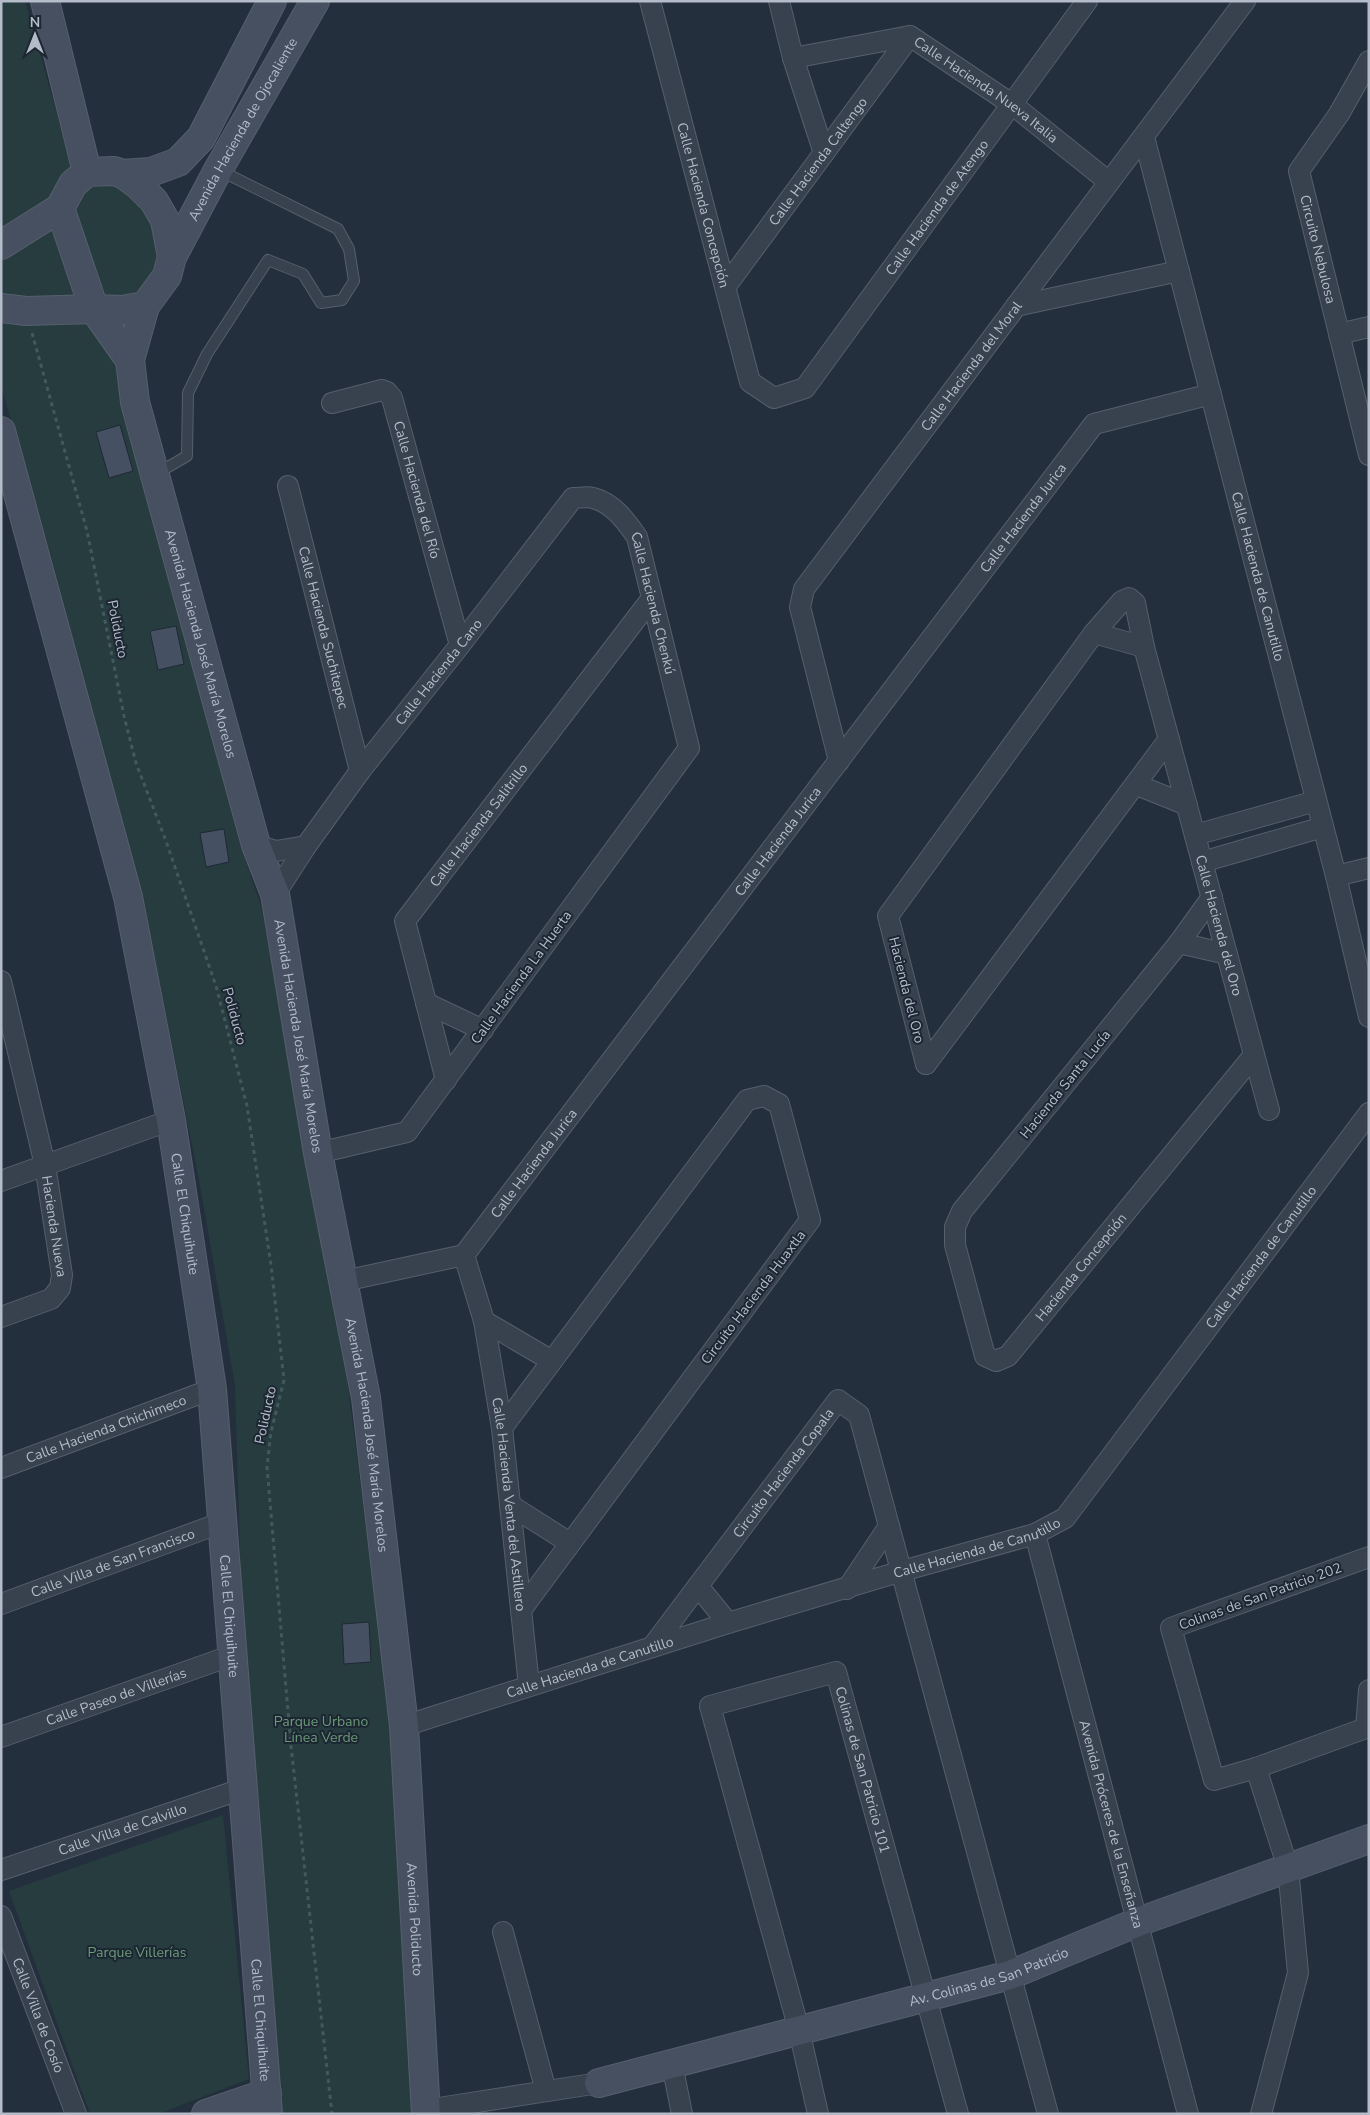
<svg xmlns="http://www.w3.org/2000/svg" width="1370" height="2115" viewBox="0 0 1370 2115" font-family="'Nunito Sans',sans-serif">
	<rect width="100%" height="100%" fill="#242f3e"/>
	<g fill="#263c3f">
		<polygon points="1,1 25,1 59,121 69,161 93,187 116,184 146,193 173,239 146,292 116,300 124,384 241,847 261,906 342,1338 391,1727 415,2114 282,2114 243,1652 235,1385 199,1180 152,943 51,555 1,386"/>
		<polygon points="223,1815 249,2079 158,2114 90,2114 9,1891"/>
	</g>
	<g fill="#455162" stroke="#1f2835">
		<polygon points="120,425 133,471 109,478 96,432"/>
		<polygon points="176,626 184,664 158,670 150,631"/>
		<polygon points="224,829 229,862 206,867 200,833"/>
		<polygon points="369,1622 371,1662 344,1664 342,1624"/>
	</g>
	<g fill="none" stroke-linecap="round" stroke-linejoin="round">
		<defs>
			<polyline id="lane" points="156,474 187,456 188,393 207,354 268,260 303,274 321,303 342,300 354,281 349,249 338,229 219,170"/>
			<g id="street">
				<path id="s1" d="M650,1l100,381 24,16 31,-10 282,-387"/>
				<polyline points="779,1 793,58 824,153"/>
				<path id="s2" d="M793,58l117,-22 103,69 96,77"/>
				<path id="s3" d="M1369,61l-30,53 -40,57 70,284"/>
				<path id="s4" d="M1144,137l192,739 33,141"/>
				<path id="s5" d="M726,286l184,-250"/>
				<polyline points="1016,306 1179,271"/>
				<polyline points="1339,334 1369,327"/>
				<path id="s6" d="M332,403l50,-13 5,2 5,6 68,247"/>
				<path id="s7" d="M288,486l72,285"/>
				<polyline points="1094,633 1144,647"/>
				<path id="s8" d="M839,761l-39,-154 4,-18 441,-588"/>
				<polyline points="1137,785 1187,805"/>
				<polyline points="1195,835 1316,801"/>
				<polyline points="256,845 276,851 306,846"/>
				<polyline points="1202,862 1323,827"/>
				<polyline points="1336,876 1369,868"/>
				<path id="s9" d="M275,894l31,-48 54,-75 100,-126 113,-147c6,0 14,-2 20,0 20,5 33,23 44,39l52,211 -282,384 -89,21"/>
				<path id="s10" d="M1212,897l-33,46 -217,268 -7,16v18l30,111 11,5 12,-5 246,-301"/>
				<polyline points="1179,943 1227,954"/>
				<path id="s11" d="M1,981l44,184 17,110 -2,13 -9,11 -50,18"/>
				<polyline points="426,1003 483,1030"/>
				<path id="s12" d="M926,1064l-38,-148 206,-283 28,-32 7,-3 6,5 9,44 125,463"/>
				<polyline points="926,1064 1169,739"/>
				<path id="s13" d="M446,1080l-41,-159 247,-323"/>
				<polyline points="1,1181 171,1120"/>
				<path id="s14" d="M464,1255l20,66 18,107 27,258"/>
				<path id="s15" d="M344,1281l120,-26 630,-831 117,-30"/>
				<polyline points="484,1321 552,1361"/>
				<polyline points="502,1428 747,1100 764,1096 779,1104 810,1220 521,1610"/>
				<path id="s16" d="M1,1468l211,-79"/>
				<polyline points="510,1505 570,1543"/>
				<path id="s17" d="M1035,1534l153,580"/>
				<polyline points="1369,1557 1171,1628 1214,1780 1256,1768 1366,1728 1369,1690"/>
				<polyline points="698,1586 728,1623"/>
				<polyline points="847,1589 889,1526"/>
				<path id="s18" d="M1,1604l222,-82"/>
				<path id="s19" d="M652,1647l186,-247 21,15 189,699"/>
				<path id="s20" d="M404,1726l324,-103 174,-52 133,-37 30,-16 304,-405"/>
				<path id="s21" d="M1,1737l232,-82"/>
				<polyline points="1256,1768 1288,1868 1298,1973 1261,2114"/>
				<path id="s22" d="M1,1870l241,-81"/>
				<path id="s23" d="M1,1916l75,198"/>
				<polyline points="503,1932 546,2091"/>
				<polyline points="672,2064 682,2114"/>
				<polyline points="426,2110 599,2083"/>
				<path id="s24" d="M818,2114l-19,-84 -89,-324 126,-34 122,442"/>
			</g>
			<g id="secondary">
				<polyline points="45,1 87,172"/>
				<polyline points="123,174 151,172 178,162 201,138 272,1"/>
				<polyline points="60,208 94,309 130,360"/>
				<polyline points="1,245 60,208 73,184 87,172 114,171 123,174 138,185 154,201 165,220 172,257 167,276 145,306 122,310 94,309 26,311 1,308"/>
				<path id="s25" d="M172,257l46,-87 97,-169"/>
				<path id="s26" d="M145,306l-15,54 5,42 121,443 19,49 43,259 48,245 38,328 22,388"/>
				<path id="s27" d="M1,431l127,466 43,223 41,269 56,725"/>
				<path id="s28" d="M599,2083l411,-108 128,-53 231,-83"/>
				<polyline points="206,2114 267,2093"/>
			</g>
		</defs>
		<use href="#lane" stroke="#565f6c" stroke-width="12"/>
		<use href="#street" stroke="#565f6c" stroke-width="22"/>
		<use href="#secondary" stroke="#565f6c" stroke-width="30"/>
		<polyline stroke="#44595c" stroke-width="3" stroke-dasharray="4 4" stroke-linecap="butt" points="32,333 87,531 124,716 136,763 166,841 216,986 247,1106 271,1265 284,1380 271,1432 267,1467 291,1746 332,2114"/>
		<use href="#lane" stroke="#38414e" stroke-width="10"/>
		<use href="#street" stroke="#38414e" stroke-width="20"/>
		<use href="#secondary" stroke="#465061" stroke-width="28"/>
	</g>
	<g text-anchor="middle" stroke-width="4" stroke-linejoin="round" paint-order="stroke">
		<g font-size="14" fill="#b4bcc9" stroke="#1d2633">
			<text dy="5" stroke="none"><textPath href="#s2" startOffset="212">Calle Hacienda Nueva Italia</textPath></text>
			<text dy="5" stroke="none"><textPath href="#s25" startOffset="146">Avenida Hacienda de Ojocaliente</textPath></text>
			<text dy="5" stroke="none"><textPath href="#s5" startOffset="155">Calle Hacienda Caltengo</textPath></text>
			<text dy="5" stroke="none"><textPath href="#s1" startOffset="211">Calle Hacienda Concepción</textPath></text>
			<text dy="5" stroke="none"><textPath href="#s1" startOffset="679">Calle Hacienda de Atengo</textPath></text>
			<text dy="5" stroke="none"><textPath href="#s3" startOffset="211">Circuito Nebulosa</textPath></text>
			<text dy="5" stroke="none"><textPath href="#s8" startOffset="456">Calle Hacienda del Moral</textPath></text>
			<text dy="5" stroke="none"><textPath href="#s6" startOffset="160">Calle Hacienda del Río</textPath></text>
			<text dy="5" stroke="none"><textPath href="#s15" startOffset="1048">Calle Hacienda Jurica</textPath></text>
			<text dy="5" stroke="none"><textPath href="#s4" startOffset="454">Calle Hacienda de Canutillo</textPath></text>
			<text dy="5" stroke="none"><textPath href="#s9" startOffset="644">Calle Hacienda Chenkú</textPath></text>
			<text dy="5" stroke="none"><textPath href="#s7" startOffset="146">Calle Hacienda Suchitepec</textPath></text>
			<text transform="translate(118 629) rotate(79)" y="5">Poliducto</text>
			<text dy="5" stroke="none"><textPath href="#s26" startOffset="349">Avenida Hacienda José María Morelos</textPath></text>
			<text dy="5" stroke="none"><textPath href="#s9" startOffset="276">Calle Hacienda Cano</textPath></text>
			<text dy="5" stroke="none"><textPath href="#s13" startOffset="285">Calle Hacienda Salitrillo</textPath></text>
			<text dy="5" stroke="none"><textPath href="#s15" startOffset="642">Calle Hacienda Jurica</textPath></text>
			<text dy="5" stroke="none"><textPath href="#s12" startOffset="894">Calle Hacienda del Oro</textPath></text>
			<text transform="translate(521 977) rotate(-54)" y="5">Calle Hacienda La Huerta</text>
			<text transform="translate(907 990) rotate(76)" y="5">Hacienda del Oro</text>
			<text transform="translate(235 1016) rotate(75)" y="5">Poliducto</text>
			<text dy="5" stroke="none"><textPath href="#s26" startOffset="754">Avenida Hacienda José María Morelos</textPath></text>
			<text transform="translate(1065 1084) rotate(-51)" y="5">Hacienda Santa Lucía</text>
			<text dy="5" stroke="none"><textPath href="#s15" startOffset="238">Calle Hacienda Jurica</textPath></text>
			<text dy="5" stroke="none"><textPath href="#s27" startOffset="805">Calle El Chiquihuite</textPath></text>
			<text dy="5" stroke="none"><textPath href="#s11" startOffset="251">Hacienda Nueva</textPath></text>
			<text dy="5" stroke="none"><textPath href="#s20" startOffset="1020">Calle Hacienda de Canutillo</textPath></text>
			<text dy="5" stroke="none"><textPath href="#s10" startOffset="692">Hacienda Concepción</textPath></text>
			<text transform="translate(753 1297) rotate(-53)" y="5">Circuito Hacienda Huaxtla</text>
			<text transform="translate(265 1415) rotate(-78)" y="5">Poliducto</text>
			<text dy="5" stroke="none"><textPath href="#s16" startOffset="112">Calle Hacienda Chichimeco</textPath></text>
			<text dy="5" stroke="none"><textPath href="#s26" startOffset="1159">Avenida Hacienda José María Morelos</textPath></text>
			<text dy="5" stroke="none"><textPath href="#s19" startOffset="218">Circuito Hacienda Copala</textPath></text>
			<text dy="5" stroke="none"><textPath href="#s14" startOffset="254">Calle Hacienda Venta del Astillero</textPath></text>
			<text dy="5" stroke="none"><textPath href="#s20" startOffset="600">Calle Hacienda de Canutillo</textPath></text>
			<text dy="5" stroke="none"><textPath href="#s18" startOffset="119">Calle Villa de San Francisco</textPath></text>
			<text transform="translate(1260 1596) rotate(-20)" y="5">Colinas de San Patricio 202</text>
			<text dy="5" stroke="none"><textPath href="#s27" startOffset="1210">Calle El Chiquihuite</textPath></text>
			<text dy="5" stroke="none"><textPath href="#s20" startOffset="195">Calle Hacienda de Canutillo</textPath></text>
			<text dy="5" stroke="none"><textPath href="#s21" startOffset="122">Calle Paseo de Villerías</textPath></text>
			<text dy="5" stroke="none"><textPath href="#s24" startOffset="654">Colinas de San Patricio 101</textPath></text>
			<text dy="5" stroke="none"><textPath href="#s17" startOffset="300">Avenida Próceres de la Enseñanza</textPath></text>
			<text dy="5" stroke="none"><textPath href="#s22" startOffset="128">Calle Villa de Calvillo</textPath></text>
			<text dy="5" stroke="none"><textPath href="#s26" startOffset="1646">Avenida Poliducto</textPath></text>
			<text dy="5" stroke="none"><textPath href="#s28" startOffset="404">Av. Colinas de San Patricio</textPath></text>
			<text dy="5" stroke="none"><textPath href="#s23" startOffset="106">Calle Villa de Cosío</textPath></text>
			<text dy="5" stroke="none"><textPath href="#s27" startOffset="1615">Calle El Chiquihuite</textPath></text>
		</g>
		<g font-size="14" fill="#6b9a76" stroke="#1d2633">
			<text x="321" y="1726">Parque Urbano<tspan x="321" dy="16">Línea Verde</tspan></text>
			<text x="137" y="1957">Parque Villerías</text>
		</g>
	</g>
	<rect width="1370" height="2115" fill="none" stroke="#b4bcc9" stroke-width="5"/>
	<g transform="translate(35 35)" stroke="#1d2633" stroke-width="4" paint-order="stroke">
	<path d="M0-4L9 19L0 12L-9 19Z" fill="#b4bcc9"/>
	<text y="-8" font-size="14" font-weight="bold" text-anchor="middle" fill="#b4bcc9">N</text>
	</g>
</svg>
